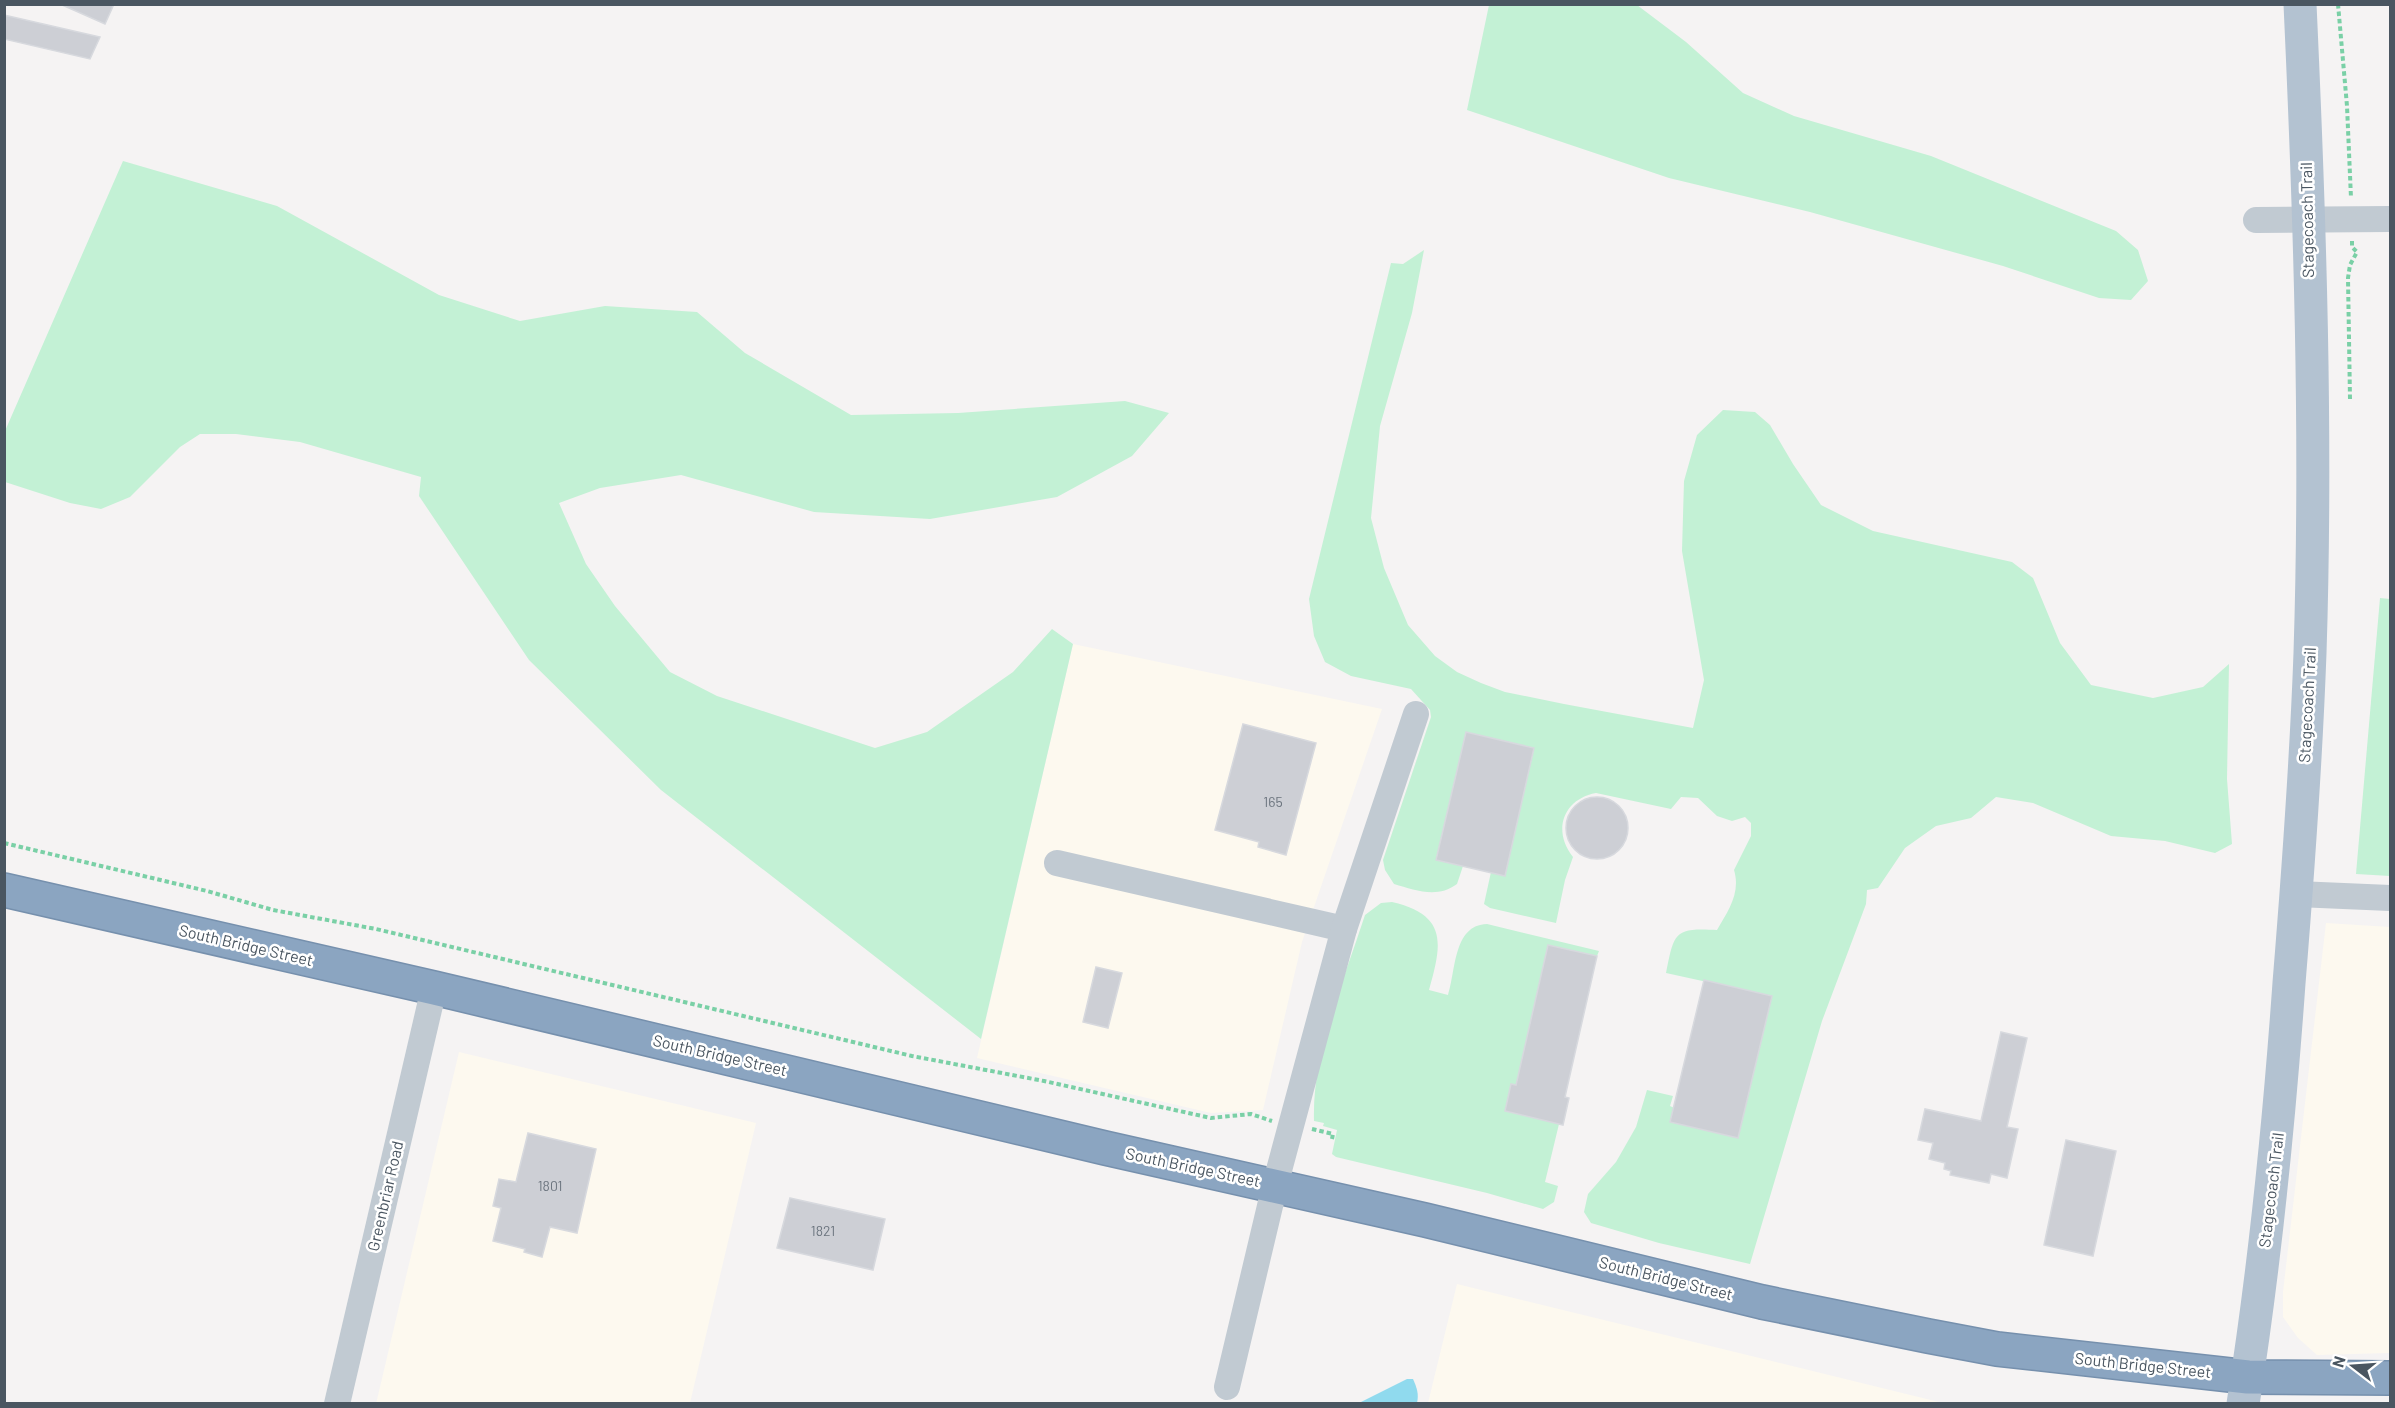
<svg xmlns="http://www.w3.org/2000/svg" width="2395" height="1408" viewBox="0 0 2395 1408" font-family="Barlow,sans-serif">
	<rect width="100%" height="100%" fill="#f5f3f3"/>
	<g fill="#fdf9ef">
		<polygon points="1073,644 1382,709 1302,942 1263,1110 1211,1113 977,1058"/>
		<polygon points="2326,923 2390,927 2390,1353 2317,1355 2298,1338 2283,1317 2283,1292"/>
		<polygon points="459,1052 756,1123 690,1403 376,1404"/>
		<polygon points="1457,1284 1943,1403 1428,1403"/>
	</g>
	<g fill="#c3f1d5">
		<polygon points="1489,5 1637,5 1686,42 1743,93 1794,116 1931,156 2116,231 2138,250 2148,281 2131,300 2099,298 2003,266 1810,212 1669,178 1467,110"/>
		<polygon points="123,161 277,206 439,295 520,321 605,306 697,312 745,353 851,415 958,413 1125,401 1169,413 1132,456 1057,497 930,519 814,512 681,475 600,488 559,503 586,564 615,606 670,672 717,696 875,748 927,732 1013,672 1052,629 1073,644 981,1039 661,790 529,660 419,496 421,477 300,442 236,434 200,434 180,447 130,497 101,509 70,503 5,482 5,431"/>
		<path d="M1424,250l-12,63 -32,113 -9,92 13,50 24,57 27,31 22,16 24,11 24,9 59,12 129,24 11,-48 -22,-129 2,-70 13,-46 26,-25 32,2 15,13 23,39 28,41 52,26 139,31 21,16 27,65 31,42 62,13 50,-11 26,-23 -2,115 5,65 -17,9 -50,-12 -54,-5 -78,-33 -37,-6 -25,21 -35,8 -31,22 -27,40 -11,2 -1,14 -44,117 -72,243 -91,-21 -68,-20 -7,-11 4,-18 28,-32 20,-35 11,-37 26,6 -3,10 68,31 33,-141 -105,-23c8,-39 7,-46 51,-43 11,-19 24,-37 17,-60l17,-34v-13l-6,-6 -13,4 -15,-5 -19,-18 -17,-1 -10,12 -75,-16c-33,6 -44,38 -23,64l-8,23 -9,43 -66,-15 -6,-4 7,-32 14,3 29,-126 -68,-17 -30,127 27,7 -6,18c-20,15 -42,6 -63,0l-9,-14 -2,-10 48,-143 -1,-7 -19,-21 -60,-13 -26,-14 -11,-26 -5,-37 82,-336 12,1z"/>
		<polygon points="2380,598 2390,599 2390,876 2356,874"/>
		<path d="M1392,902c56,13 50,42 37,88l19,5c8,-24 5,-70 39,-71l112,27 -2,5 -49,-11 -32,140 -11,26 54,13 -14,58 13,4 -4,16 -11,7 -56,-16 -151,-36 -4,-3 5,-24 -14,-4 1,-3 -10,-2c-2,-71 30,-140 51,-206l16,-12z"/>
	</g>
	<path fill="#90daee" d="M1407,1379h6c4,9 6,15 4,24h-58z"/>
	<g fill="#cdcfd5" stroke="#d7d9de" stroke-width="1.5">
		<polygon points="60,4 114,4 105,24"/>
		<polygon points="4,15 100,37 90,59 4,39"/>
		<polygon points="1243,724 1316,743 1286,855 1258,847 1259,842 1215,830"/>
		<polygon points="1466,732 1534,748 1505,876 1436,860"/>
		<circle cx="1597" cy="828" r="31"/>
		<polygon points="1548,945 1597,956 1565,1097 1569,1098 1563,1125 1505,1111 1511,1084 1516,1085"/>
		<polygon points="1096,967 1122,973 1108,1028 1083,1022"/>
		<polygon points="1704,980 1772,996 1738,1138 1670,1122"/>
		<polygon points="2001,1032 2027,1038 2007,1127 2018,1129 2007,1178 1991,1174 1989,1183 1950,1175 1951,1171 1944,1169 1945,1163 1929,1159 1933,1143 1918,1140 1925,1109 1981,1121"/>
		<polygon points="528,1133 596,1149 577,1233 550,1227 542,1257 524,1252 525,1249 493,1241 501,1208 493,1206 499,1179 516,1182"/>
		<polygon points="2066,1140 2116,1151 2093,1256 2044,1245"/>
		<polygon points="790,1198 885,1219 873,1270 777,1248"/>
	</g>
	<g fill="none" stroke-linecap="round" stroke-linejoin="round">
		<defs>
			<polyline id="highway" points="4,890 434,988 1105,1148 1425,1220 1762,1302 1928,1336 1997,1349 2248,1377 2390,1378"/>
		</defs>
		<use href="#highway" stroke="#7690ad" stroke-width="36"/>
		<g stroke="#7ad0a6" stroke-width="4" stroke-dasharray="4.5 3" stroke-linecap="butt">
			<polyline points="2338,4 2347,106 2351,198"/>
			<polyline points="2350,399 2348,278 2350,265 2357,252 2352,247 2352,239"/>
			<polyline points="4,843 207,891 273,910 376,929 912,1056 1044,1081 1211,1118 1251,1114 1272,1121"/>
			<polyline points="1312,1129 1333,1134 1332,1139"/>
		</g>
		<g stroke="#c1cad2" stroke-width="26">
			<polyline points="2256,220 2390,219"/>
			<polyline points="1057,863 1344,929"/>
			<polyline points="2297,894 2390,898"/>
			<polyline points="1227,1387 1275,1185 1344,929 1416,714"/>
			<polyline points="337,1404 434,988"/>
		</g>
		<path stroke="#b3c2d1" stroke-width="33" d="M2243,1404c22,-140 36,-280 46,-421 9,-110 17,-220 21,-330 7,-216 0,-433 -10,-649"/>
		<use href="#highway" stroke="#8ba5c1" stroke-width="33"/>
	</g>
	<g text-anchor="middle" stroke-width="5" stroke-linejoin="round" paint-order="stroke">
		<g font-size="14" fill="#6b747e">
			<text x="1273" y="807">165</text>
			<text x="550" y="1191">1801</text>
			<text x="823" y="1236">1821</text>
		</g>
		<g font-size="16" fill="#4a5661" stroke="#fff">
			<text transform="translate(2307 220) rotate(-91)" y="6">Stagecoach Trail</text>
			<text transform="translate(2307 705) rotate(-87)" y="6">Stagecoach Trail</text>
			<text transform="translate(246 945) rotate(13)" y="6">South Bridge Street</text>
			<text transform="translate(720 1055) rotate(13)" y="6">South Bridge Street</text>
			<text transform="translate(1193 1167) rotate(12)" y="6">South Bridge Street</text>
			<text transform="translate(2271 1190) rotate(-83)" y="6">Stagecoach Trail</text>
			<text transform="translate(385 1196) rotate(-77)" y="6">Greenbriar Road</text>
			<text transform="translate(1666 1278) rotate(14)" y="6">South Bridge Street</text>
			<text transform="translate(2143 1365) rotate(6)" y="6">South Bridge Street</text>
		</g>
	</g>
	<rect width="2395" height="1408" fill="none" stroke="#4a5661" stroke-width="12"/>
	<g transform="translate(2353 1366) rotate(287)" stroke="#ffffff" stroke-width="4.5" paint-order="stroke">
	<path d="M0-4.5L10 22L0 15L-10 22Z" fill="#4a5661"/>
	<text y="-9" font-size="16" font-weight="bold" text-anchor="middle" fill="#4a5661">N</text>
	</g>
</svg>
